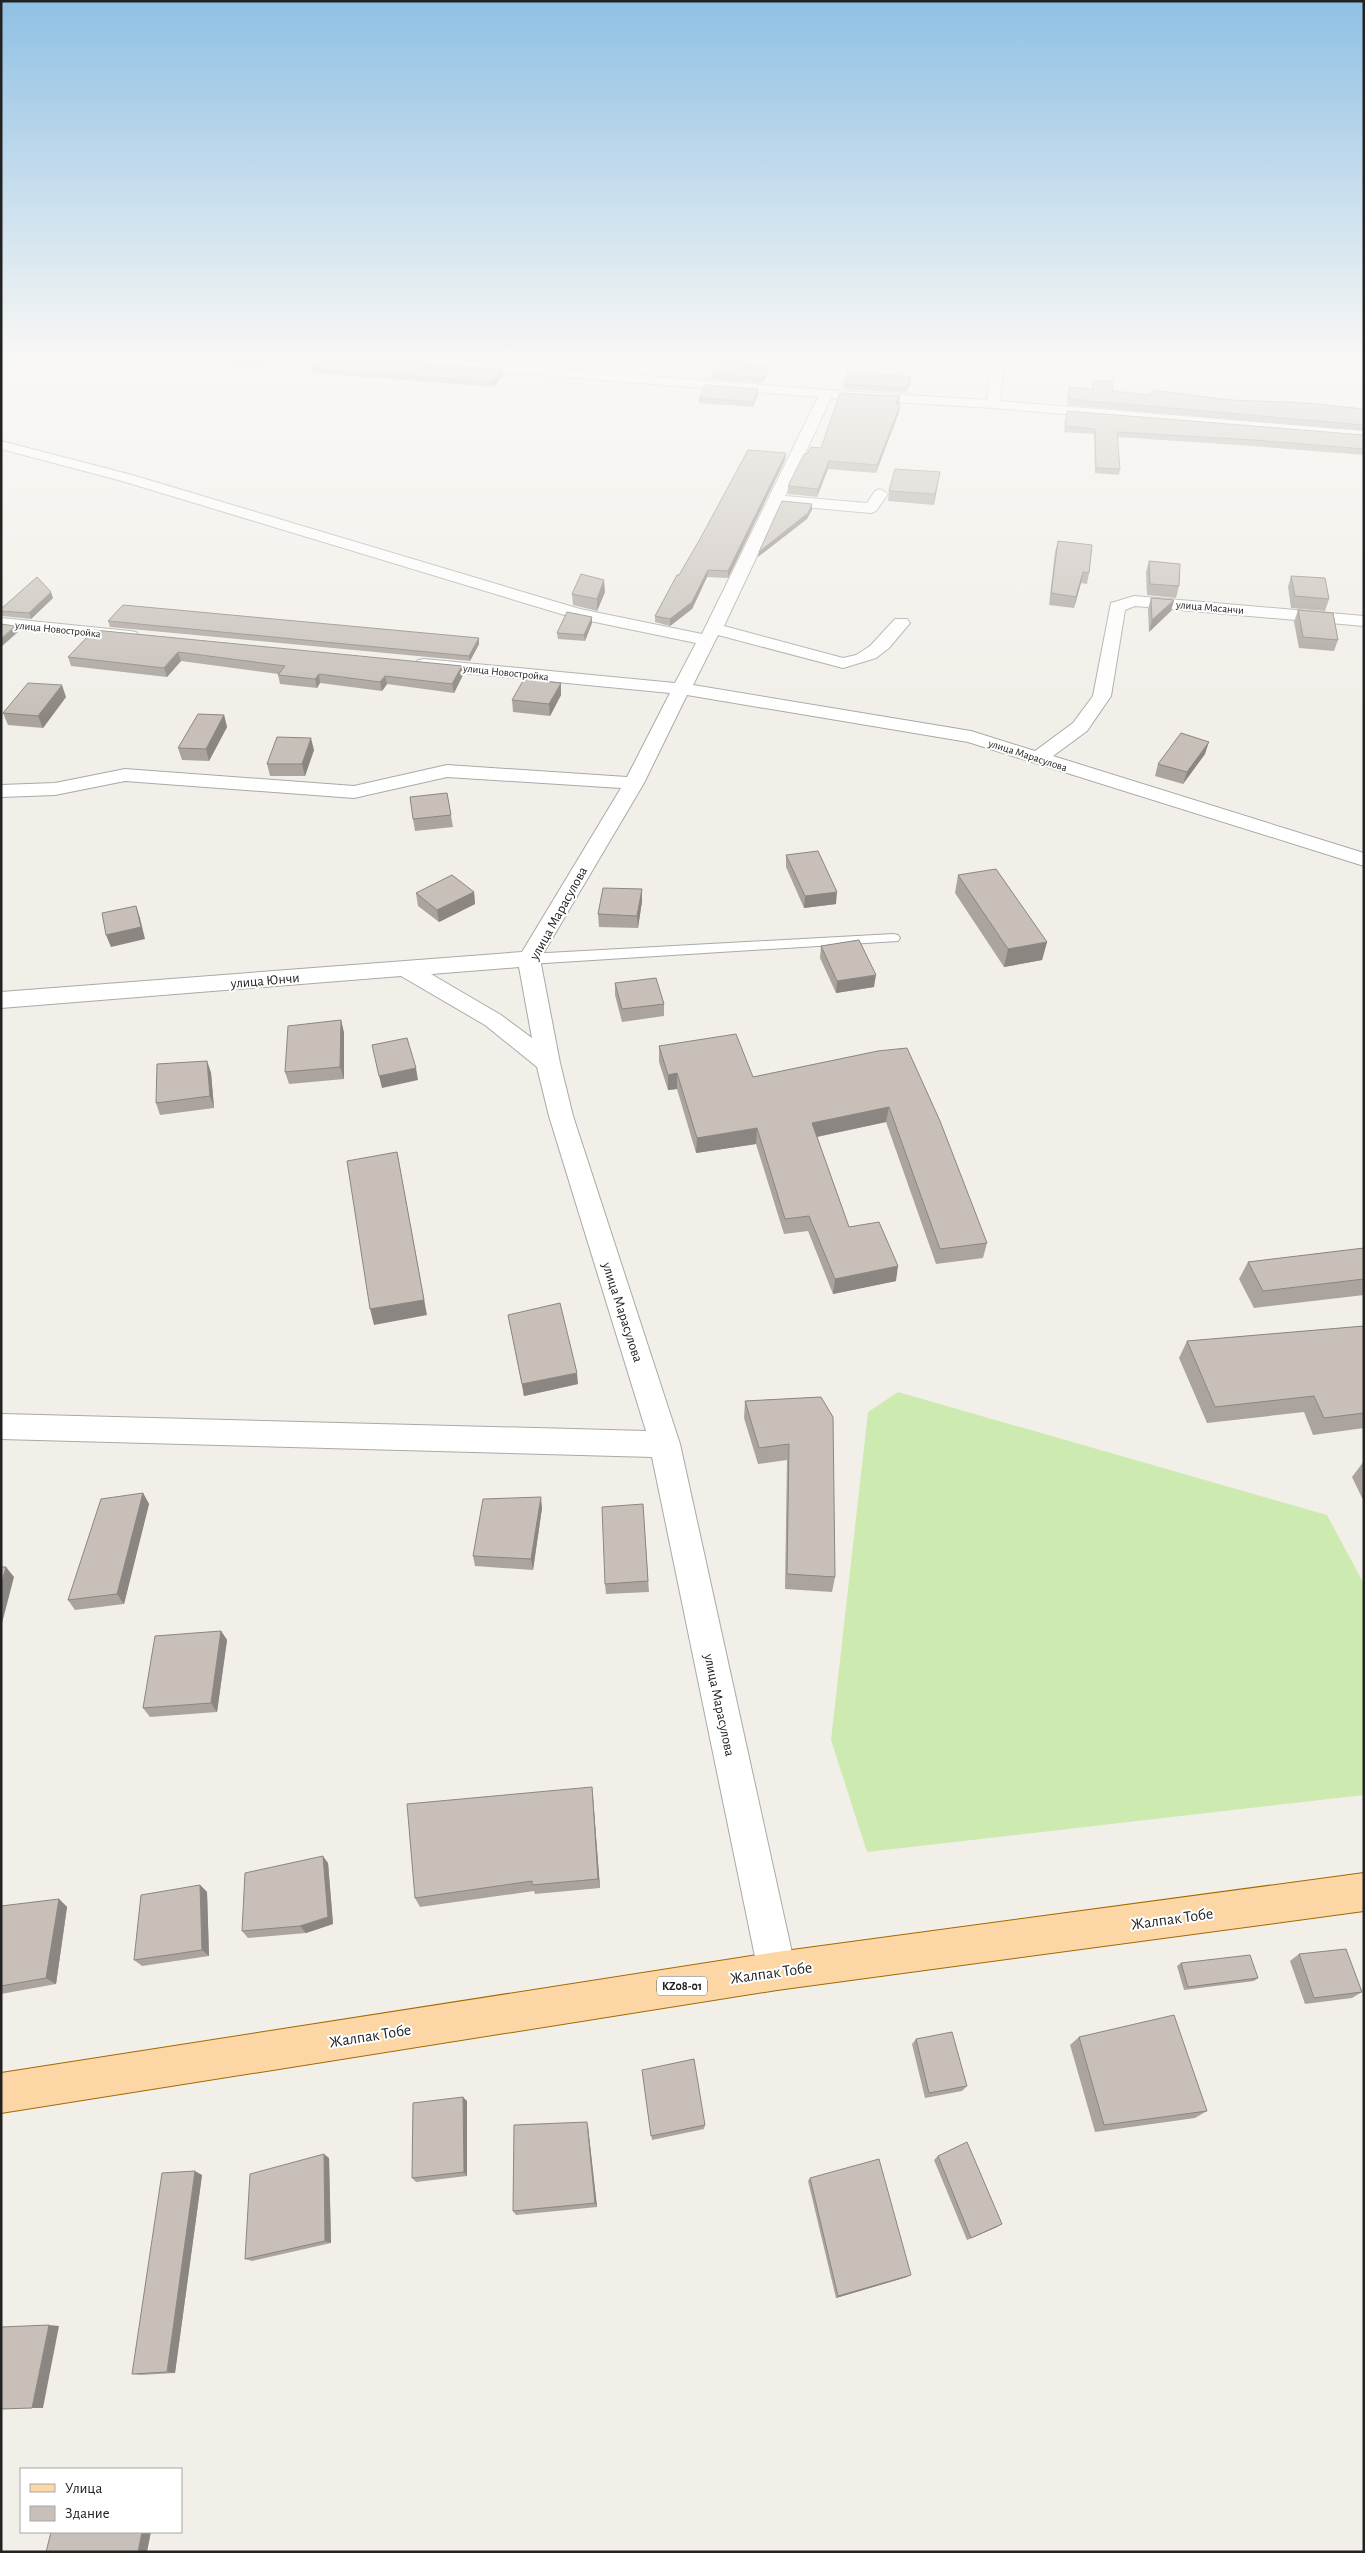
<svg xmlns="http://www.w3.org/2000/svg" width="1365" height="2553" viewBox="0 0 1365 2553" font-family="'Alegreya Sans',sans-serif">
	<rect width="100%" height="100%" fill="#f2efe9"/>
	<polygon fill="#cdebb0" points="898,1392 1327,1515 1364,1584 1364,1795 867,1852 831,1740 868,1412"/>
	<g fill="none" stroke-linecap="round" stroke-linejoin="round">
		<defs>
			<polygon id="lane" points="893,934 898,935 900,938 898,941 529,964 522,959 529,954"/>
			<g id="street">
				<path d="M390,360h55l381,30 161,10 5,-40h12l-4,41 364,30v8l-371,-31 -162,-10 -46,98 82,7 8,-12 5,-2 8,5 -12,17 -5,2 -90,-8 -57,121 119,32 13,-3 14,-9 25,-27h12l3,4 -21,25 -13,10 -33,10 -125,-33 -25,50 278,46 64,20 38,-28 20,-27 18,-93 23,-7 230,20v10l-229,-20 -10,4 -14,86 -24,35 -34,25 311,97v13l-396,-124 -281,-47 -43,88 -104,176 20,104 13,53 107,328 116,527 -5,14 -14,5 -14,-5 -5,-14 -106,-514 -651,-18 1,-25 644,17 -97,-315 -12,-49 -52,-42 -84,-49 -400,32v-16l521,-40 99,-164 -174,-11 -93,21 -229,-17 -70,14 -54,2v-12l54,-2 70,-14 229,17 93,-21 180,12 43,-84 -246,-24 -6,-1 -3,-4 3,-4 6,-1 251,24 21,-40 -125,-26 -449,-136 -121,-32v-8l131,34 448,134 122,25 116,-237 -422,-33zM519,967l13,71 -31,-23 -70,-41z"/>
				<polygon points="1,618 130,631 136,632 139,636 136,640 130,641 1,628"/>
			</g>
			<polygon id="primary" points="1364,1873 1364,1911 777,1990 1,2113 1,2073 777,1952"/>
		</defs>
		<use href="#lane" stroke="#a9a9a9" stroke-width="2"/>
		<use href="#street" stroke="#a9a9a9" stroke-width="2"/>
		<use href="#primary" stroke="#a06b00" stroke-width="2"/>
		<use href="#lane" fill="#fff" fill-rule="evenodd"/>
		<use href="#street" fill="#fff" fill-rule="evenodd"/>
		<use href="#primary" fill="#fcd6a4" fill-rule="evenodd"/>
	</g>
	<g fill="#aba49e">
		<polygon points="164,360 266,360 258,368"/>
		<polygon points="469,360 514,360 511,363"/>
		<polygon points="395,361 502,369 503,374 494,387 313,373 312,368"/>
		<polygon points="768,366 768,371 763,383 711,379 711,374"/>
		<polygon points="911,382 905,393 843,389 844,384"/>
		<polygon points="1093,382 1113,391 1150,395 1364,409 1364,431 1067,405 1069,387 1092,389"/>
		<polygon points="758,394 753,407 699,403 699,398"/>
		<polygon points="900,396 899,405 900,405 899,412 876,473 828,469 817,497 788,494 788,486 821,448"/>
		<polygon points="1067,411 1364,435 1364,455 1253,446 1117,437 1120,469 1119,475 1095,473 1094,434 1064,432"/>
		<polygon points="786,453 785,460 728,578 707,577 692,609 670,626 655,622 655,616 679,575"/>
		<polygon points="940,472 934,505 888,501 889,491"/>
		<polygon points="1058,541 1089,573 1087,584 1081,583 1074,608 1049,605 1055,552"/>
		<polygon points="1149,561 1179,586 1176,598 1147,595 1146,572"/>
		<polygon points="1291,576 1329,599 1325,611 1291,608 1288,587"/>
		<polygon points="605,592 597,611 573,605 572,594"/>
		<polygon points="53,598 31,619 2,616 1,614 1,609"/>
		<polygon points="1151,598 1174,600 1171,611 1149,632 1148,609"/>
		<polygon points="1298,610 1338,640 1334,651 1299,648 1294,622"/>
		<polygon points="592,617 592,623 585,641 558,639 557,633"/>
		<polygon points="108,621 479,638 479,644 470,661 110,627"/>
		<polygon points="94,630 462,666 463,675 454,693 387,684 382,691 320,683 317,688 280,684 278,675 278,674 181,661 167,677 71,666 68,657"/>
		<polygon points="561,695 550,716 513,712 512,700"/>
		<polygon points="66,697 43,728 8,725 3,713"/>
		<polygon points="224,715 227,727 209,761 182,760 178,748"/>
		<polygon points="314,750 305,776 270,776 267,764"/>
		<polygon points="1205,754 1183,784 1155,776 1158,764"/>
		<polygon points="447,793 453,827 415,831 413,819"/>
		<polygon points="786,855 836,904 804,908 786,867"/>
		<polygon points="958,875 1047,942 1042,960 1004,967 955,893"/>
		<polygon points="474,892 475,904 439,922 418,906 416,893"/>
		<polygon points="642,901 638,928 599,927 598,914"/>
		<polygon points="821,946 874,987 836,993 820,958"/>
		<polygon points="615,983 664,1004 664,1016 622,1022 615,995"/>
		<polygon points="341,1020 344,1033 344,1079 289,1084 285,1072"/>
		<polygon points="659,1046 753,1077 878,1051 987,1243 983,1258 936,1264 886,1122 817,1137 849,1227 896,1281 833,1294 808,1231 784,1234 756,1144 696,1153 677,1089 668,1090 659,1062"/>
		<polygon points="207,1061 211,1073 214,1108 160,1115 156,1103"/>
		<polygon points="1364,1248 1364,1295 1254,1308 1239,1279 1248,1262"/>
		<polygon points="508,1315 578,1384 524,1396"/>
		<polygon points="1364,1326 1364,1428 1313,1435 1304,1412 1207,1423 1179,1358 1187,1341"/>
		<polygon points="821,1397 835,1577 832,1592 785,1589 787,1460 758,1464 744,1418 745,1401"/>
		<polygon points="1364,1461 1364,1502 1352,1477"/>
		<polygon points="143,1493 149,1504 124,1604 75,1610 68,1600"/>
		<polygon points="643,1504 649,1592 606,1594 605,1584"/>
		<polygon points="542,1508 533,1570 475,1566 473,1556"/>
		<polygon points="221,1631 227,1640 217,1712 150,1717 143,1708"/>
		<polygon points="592,1787 593,1797 600,1888 535,1894 534,1891 420,1907 415,1898"/>
		<polygon points="328,1863 333,1924 306,1933 248,1938 242,1931"/>
		<polygon points="200,1885 207,1892 209,1956 142,1966 134,1960"/>
		<polygon points="59,1899 67,1907 56,1984 1,1994 1,1906"/>
		<polygon points="1299,1954 1362,1992 1352,1998 1305,2004 1290,1961"/>
		<polygon points="1181,1963 1258,1978 1254,1981 1184,1990 1177,1966"/>
		<polygon points="1079,2037 1207,2111 1195,2118 1095,2132 1070,2045"/>
		<polygon points="916,2039 967,2086 962,2091 925,2098 912,2044"/>
		<polygon points="642,2070 705,2125 704,2129 652,2140"/>
		<polygon points="467,2101 467,2176 416,2182 412,2178"/>
		<polygon points="588,2127 597,2207 516,2215 513,2211"/>
		<polygon points="938,2156 997,2227 967,2240 934,2160"/>
		<polygon points="329,2158 331,2243 252,2261 245,2259"/>
		<polygon points="202,2175 175,2373 141,2375 132,2374"/>
		<polygon points="810,2178 907,2277 836,2298 808,2181"/>
	</g>
	<g fill="#8b8681">
		<polygon points="260,360 266,360 258,368 257,363"/>
		<polygon points="768,366 768,371 763,383 763,378"/>
		<polygon points="502,369 503,374 494,387 493,382"/>
		<polygon points="911,377 911,382 905,393 906,388"/>
		<polygon points="758,389 758,394 753,407 753,402"/>
		<polygon points="900,396 899,404 894,412 895,404"/>
		<polygon points="900,405 899,412 876,473 877,465"/>
		<polygon points="786,453 785,460 728,578 728,571"/>
		<polygon points="829,461 828,469 817,497 818,489"/>
		<polygon points="940,472 934,505 935,494"/>
		<polygon points="812,504 812,510 807,519 758,557 759,552"/>
		<polygon points="708,570 707,577 692,609 670,626 670,619"/>
		<polygon points="1083,572 1081,583 1074,608 1076,597"/>
		<polygon points="604,580 605,592 597,611 597,599"/>
		<polygon points="51,592 53,598 31,619 29,613"/>
		<polygon points="1174,600 1171,611 1149,632 1152,620"/>
		<polygon points="592,617 592,623 585,641 584,635"/>
		<polygon points="15,626 18,632 1,647 1,639"/>
		<polygon points="479,638 479,644 470,661 469,656"/>
		<polygon points="178,652 181,661 167,677 164,668"/>
		<polygon points="462,666 463,675 454,693 452,684"/>
		<polygon points="319,674 320,683 317,688 315,679"/>
		<polygon points="385,676 387,684 382,691 380,682"/>
		<polygon points="561,683 561,695 550,716 549,704"/>
		<polygon points="62,685 66,697 43,728 38,716"/>
		<polygon points="224,715 227,727 209,761 206,749"/>
		<polygon points="311,738 314,750 305,776 302,764"/>
		<polygon points="1209,742 1205,754 1183,784 1187,772"/>
		<polygon points="642,889 642,901 638,928 637,916"/>
		<polygon points="474,892 475,904 439,922 437,910"/>
		<polygon points="837,892 836,904 804,908 805,896"/>
		<polygon points="136,906 140,918 145,939 111,947 106,935"/>
		<polygon points="1047,942 1042,960 1004,967 1008,949"/>
		<polygon points="876,975 874,987 836,993 837,981"/>
		<polygon points="341,1020 344,1033 344,1079 340,1067"/>
		<polygon points="207,1061 211,1073 214,1108 210,1096"/>
		<polygon points="416,1068 418,1080 382,1088 379,1076"/>
		<polygon points="677,1073 677,1089 668,1090 668,1075"/>
		<polygon points="889,1107 886,1122 811,1138 812,1123"/>
		<polygon points="757,1128 756,1144 696,1153 697,1138"/>
		<polygon points="397,1152 427,1315 374,1325 370,1309"/>
		<polygon points="898,1266 896,1281 833,1294 835,1279"/>
		<polygon points="577,1373 578,1384 524,1396 522,1384"/>
		<polygon points="143,1493 149,1504 124,1604 117,1594"/>
		<polygon points="541,1497 542,1508 533,1570 531,1559"/>
		<polygon points="6,1567 14,1577 1,1627 1,1585"/>
		<polygon points="221,1631 227,1640 217,1712 211,1703"/>
		<polygon points="592,1787 593,1797 600,1888 598,1879"/>
		<polygon points="323,1856 328,1863 333,1924 306,1933 300,1926"/>
		<polygon points="200,1885 207,1892 209,1956 202,1950"/>
		<polygon points="59,1899 67,1907 56,1984 46,1978"/>
		<polygon points="463,2097 467,2101 467,2176 464,2172"/>
		<polygon points="587,2122 588,2127 597,2207 595,2203"/>
		<polygon points="324,2154 329,2158 331,2243 325,2241"/>
		<polygon points="195,2171 202,2175 175,2373 167,2372"/>
		<polygon points="1002,2224 997,2227 967,2240 971,2238"/>
		<polygon points="911,2275 907,2277 836,2298 838,2296"/>
		<polygon points="49,2325 59,2326 43,2408 32,2408"/>
		<polygon points="142,2532 151,2532 147,2552 138,2552"/>
	</g>
	<g fill="#c7bfb8" stroke="#8b8681">
		<polygon points="221,360 260,360 257,363"/>
		<polygon points="320,360 394,360 395,361 502,369 493,382 312,368"/>
		<polygon points="718,361 768,366 763,378 711,374"/>
		<polygon points="848,371 911,377 906,388 844,384"/>
		<polygon points="1112,380 1113,391 1150,395 1152,390 1230,400 1307,403 1364,409 1364,425 1068,399 1069,387 1093,389 1093,382"/>
		<polygon points="706,385 758,389 753,402 699,398"/>
		<polygon points="840,393 900,396 895,404 900,405 877,465 829,461 818,489 788,486 804,454 807,454 811,447 821,448"/>
		<polygon points="1067,411 1364,435 1364,449 1254,440 1117,432 1120,469 1096,468 1095,429 1065,426"/>
		<polygon points="748,450 786,453 728,571 708,570 692,602 670,619 655,616 677,575 679,575 700,539"/>
		<polygon points="895,469 940,472 935,494 889,491"/>
		<polygon points="782,501 812,504 808,513 759,552"/>
		<polygon points="1058,541 1092,545 1089,573 1083,572 1076,597 1051,593"/>
		<polygon points="1149,561 1180,564 1179,586 1150,584"/>
		<polygon points="581,574 604,580 597,599 572,594"/>
		<polygon points="1291,576 1325,578 1329,599 1295,596"/>
		<polygon points="37,577 51,592 29,613 1,611 1,609"/>
		<polygon points="1151,598 1174,600 1152,620"/>
		<polygon points="123,605 479,638 469,656 108,621"/>
		<polygon points="1298,610 1333,613 1338,640 1303,637"/>
		<polygon points="567,612 592,617 584,635 557,633"/>
		<polygon points="1,624 15,626 1,639"/>
		<polygon points="94,630 462,666 452,684 385,676 380,682 319,674 315,679 278,675 285,666 178,652 164,668 68,657"/>
		<polygon points="524,679 561,683 549,704 512,700"/>
		<polygon points="28,683 62,685 38,716 3,713"/>
		<polygon points="198,714 224,715 206,749 178,748"/>
		<polygon points="1181,733 1209,742 1187,772 1158,764"/>
		<polygon points="277,737 311,738 302,764 267,764"/>
		<polygon points="447,793 451,815 413,819 410,797"/>
		<polygon points="818,851 837,892 805,896 786,855"/>
		<polygon points="996,869 1047,942 1008,949 958,875"/>
		<polygon points="452,875 474,892 437,910 416,893"/>
		<polygon points="603,888 642,889 637,916 598,914"/>
		<polygon points="136,906 141,927 106,935 102,913"/>
		<polygon points="859,940 876,975 837,981 821,946"/>
		<polygon points="656,978 664,1004 622,1009 615,983"/>
		<polygon points="341,1020 340,1067 285,1072 288,1026"/>
		<polygon points="736,1034 753,1077 878,1051 907,1048 940,1121 987,1243 940,1249 889,1107 812,1123 849,1227 879,1222 898,1266 835,1279 809,1216 785,1219 757,1128 697,1138 677,1073 668,1075 659,1046"/>
		<polygon points="407,1038 416,1068 379,1076 372,1045"/>
		<polygon points="207,1061 210,1096 156,1103 157,1064"/>
		<polygon points="397,1152 424,1300 370,1309 347,1161"/>
		<polygon points="1364,1248 1364,1279 1263,1291 1248,1262"/>
		<polygon points="560,1303 577,1373 522,1384 508,1315"/>
		<polygon points="1364,1326 1364,1413 1324,1418 1314,1396 1215,1407 1187,1341"/>
		<polygon points="821,1397 833,1417 835,1577 787,1574 789,1444 759,1448 745,1401"/>
		<polygon points="143,1493 117,1594 68,1600 101,1499"/>
		<polygon points="541,1497 531,1559 473,1556 483,1499"/>
		<polygon points="643,1504 648,1581 605,1584 602,1507"/>
		<polygon points="1,1567 6,1567 1,1585"/>
		<polygon points="221,1631 211,1703 143,1708 155,1636"/>
		<polygon points="592,1787 598,1879 532,1885 532,1881 415,1898 407,1804"/>
		<polygon points="323,1856 328,1917 300,1926 242,1931 245,1873"/>
		<polygon points="200,1885 202,1950 134,1960 141,1895"/>
		<polygon points="59,1899 46,1978 1,1986 1,1906"/>
		<polygon points="1346,1949 1362,1992 1314,1998 1299,1954"/>
		<polygon points="1250,1955 1258,1978 1188,1987 1181,1963"/>
		<polygon points="1174,2015 1207,2111 1104,2125 1079,2037"/>
		<polygon points="952,2032 967,2086 929,2093 916,2039"/>
		<polygon points="694,2059 705,2125 651,2136 642,2070"/>
		<polygon points="463,2097 464,2172 412,2178 413,2103"/>
		<polygon points="587,2122 595,2203 513,2211 514,2125"/>
		<polygon points="967,2142 1002,2224 971,2238 938,2156"/>
		<polygon points="324,2154 325,2241 245,2259 250,2174"/>
		<polygon points="879,2159 911,2275 838,2296 810,2178"/>
		<polygon points="195,2171 167,2372 132,2374 162,2173"/>
		<polygon points="49,2325 32,2408 1,2409 1,2327"/>
		<polygon points="51,2532 142,2532 138,2552 46,2552"/>
	</g>
	<linearGradient id="sky" x2="0" y2="1"><stop stop-color="#8fc0e4"/><stop offset="0.5" stop-color="#f9f8f5"/><stop offset="1" stop-color="#f9f8f5" stop-opacity="0"/></linearGradient>
	<rect width="1365" height="717" fill="url(#sky)"/>
	<g text-anchor="middle" stroke-width="4" stroke-linejoin="round" paint-order="stroke">
		<g font-size="11" fill="#222" stroke="#fff">
			<text transform="translate(1210 607) rotate(5)" y="4">улица Масанчи</text>
			<text transform="translate(58 629) rotate(6)" y="4">улица Новостройка</text>
			<text transform="translate(506 672) rotate(6)" y="4">улица Новостройка</text>
			<text transform="translate(1028 755) rotate(18)" y="4">улица Марасулова</text>
		</g>
		<rect fill="#fff" stroke="#646464" stroke-width="1" x="657" y="1976.5" width="50" height="19" rx="4"/>
		<g font-size="12" font-weight="bold" fill="#222">
			<text x="682" y="1990">KZ08-01</text>
		</g>
		<g font-size="14" fill="#222" stroke="#fff">
			<text transform="translate(558 913) rotate(-61)" y="5">улица Марасулова</text>
			<text transform="translate(265 980) rotate(-5)" y="5">улица Юнчи</text>
			<text transform="translate(623 1312) rotate(72)" y="5">улица Марасулова</text>
			<text transform="translate(720 1705) rotate(78)" y="5">улица Марасулова</text>
		</g>
		<g font-size="16" fill="#222" stroke="#fff">
			<text transform="translate(1172 1918) rotate(-8)" y="6">Жалпак Тобе</text>
			<text transform="translate(771 1972) rotate(-8)" y="6">Жалпак Тобе</text>
			<text transform="translate(370 2035) rotate(-9)" y="6">Жалпак Тобе</text>
		</g>
	</g>
	<rect width="1365" height="2553" fill="none" stroke="#222222" stroke-width="5"/>
	<rect x="20" y="2468" width="162" height="65" fill="#ffffff" stroke="#a7a7a7"/>
	<rect x="30" y="2484" width="25" height="8" fill="#fcd6a4" stroke="#a7a7a7"/>
	<text x="65" y="2493" font-size="15" fill="#222222">Улица</text>
	<rect x="30" y="2506" width="25" height="15" fill="#c7bfb8" stroke="#a7a7a7"/>
	<text x="65" y="2518" font-size="15" fill="#222222">Здание</text>
</svg>
